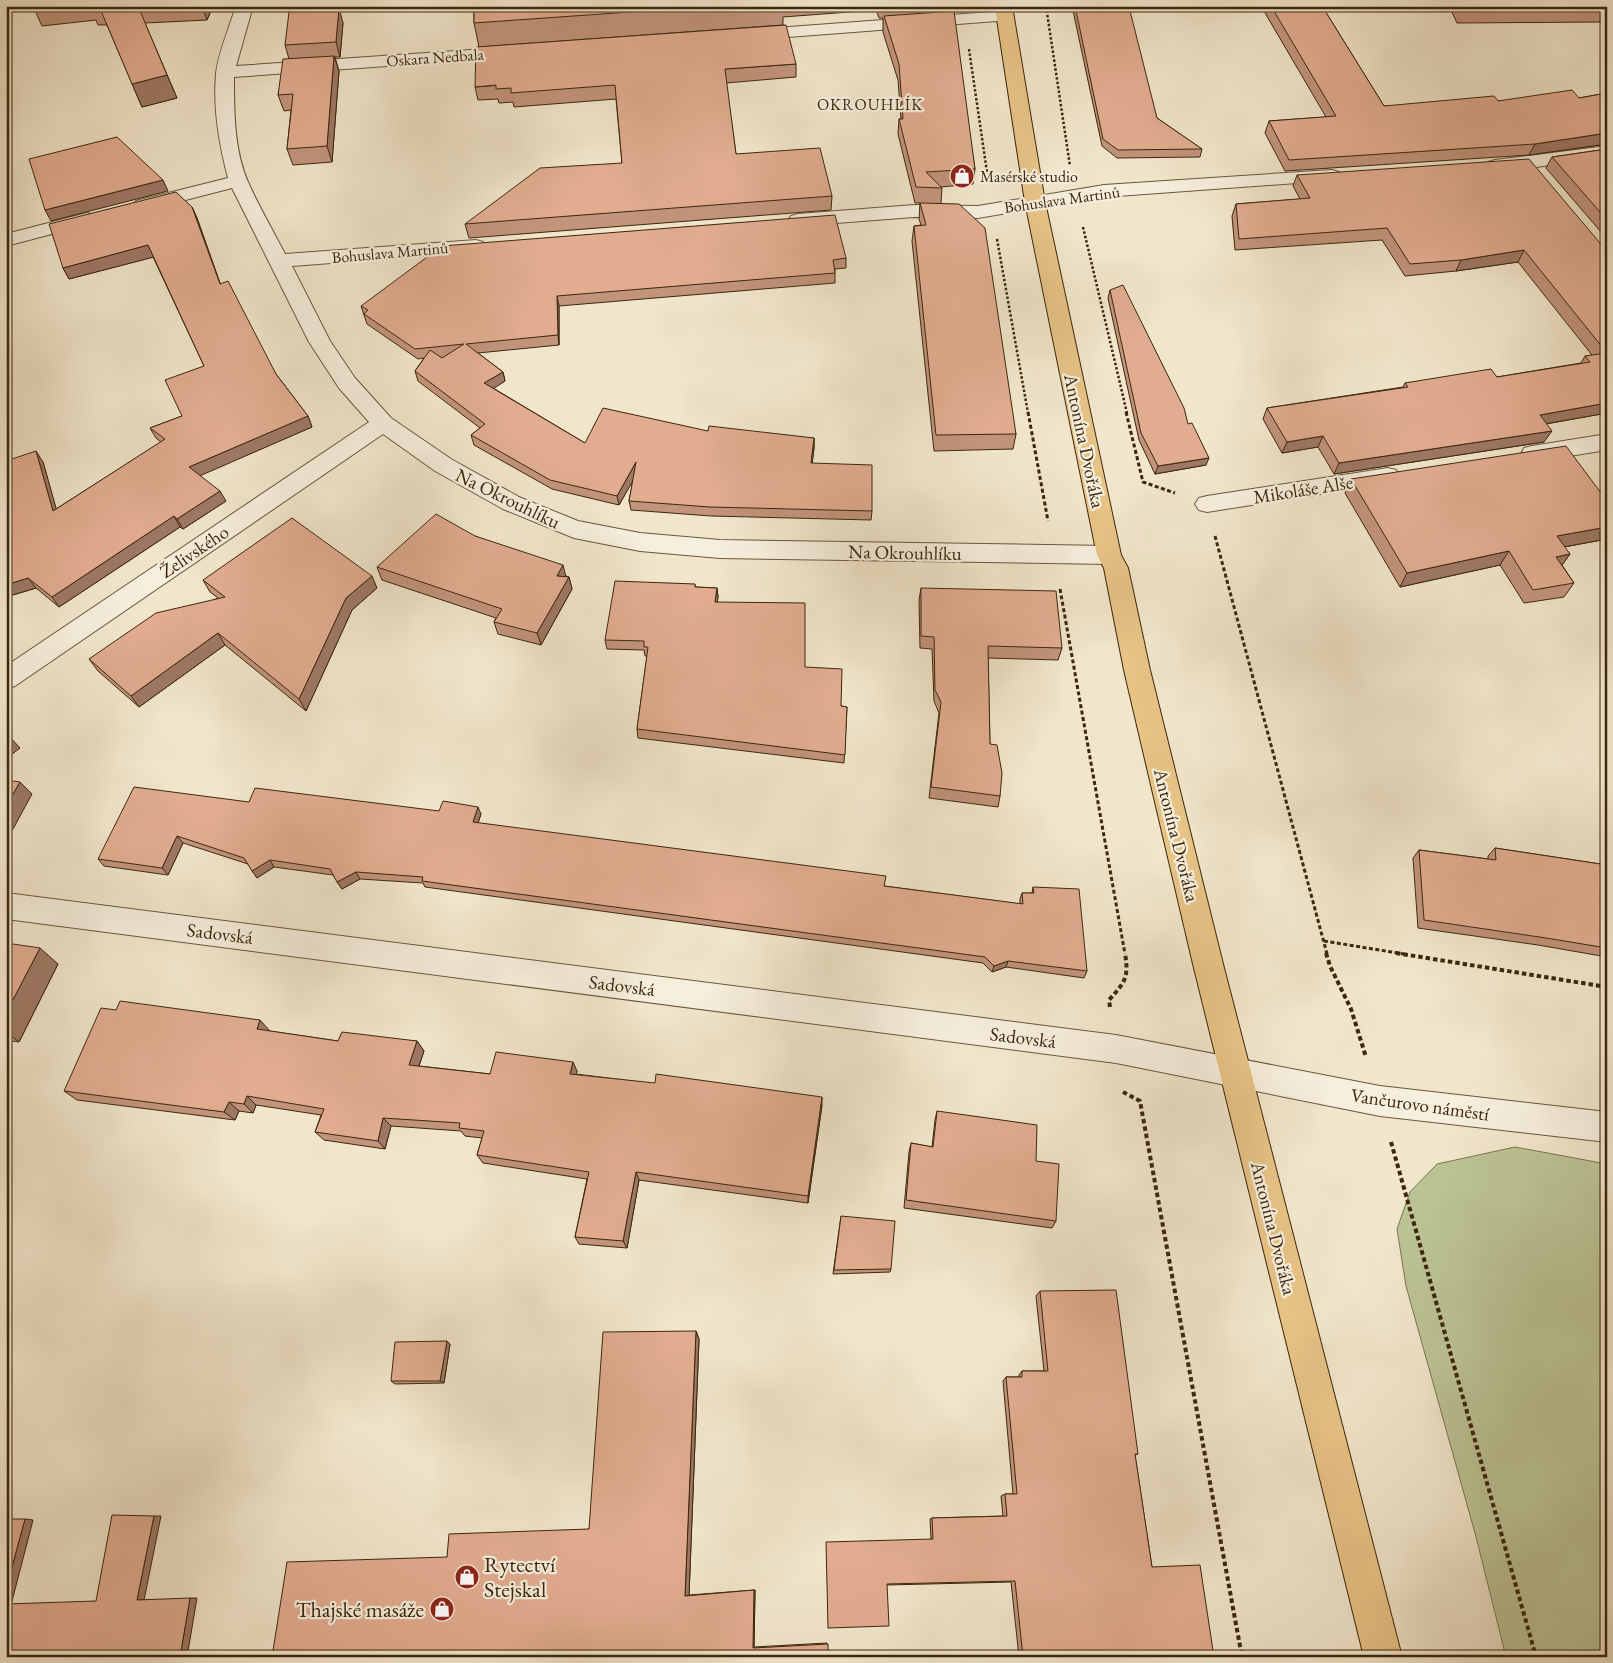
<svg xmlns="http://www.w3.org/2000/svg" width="1613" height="1663" viewBox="0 0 1613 1663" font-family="'EB Garamond',serif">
	<rect width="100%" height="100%" fill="#f1e6cb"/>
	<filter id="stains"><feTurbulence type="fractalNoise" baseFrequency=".004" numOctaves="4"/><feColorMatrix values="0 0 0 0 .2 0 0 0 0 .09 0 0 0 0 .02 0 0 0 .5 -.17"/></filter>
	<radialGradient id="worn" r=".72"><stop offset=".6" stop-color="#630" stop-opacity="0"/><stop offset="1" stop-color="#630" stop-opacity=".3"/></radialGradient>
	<polygon fill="#bcc496" stroke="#7c7652" points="1515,1147 1607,1164 1607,1657 1506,1657 1475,1533 1406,1286 1397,1229 1410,1192 1437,1164"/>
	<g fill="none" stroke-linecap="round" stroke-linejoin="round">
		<defs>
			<g id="minor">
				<path d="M236,6h17l-17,60 277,-19 6,1 3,4 -3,4 -6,1 -279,20c0,34 0,73 14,105 11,25 25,48 37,72l191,-14 7,2 3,4 -3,4 -7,2 -184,14 38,75 25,37 36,40 60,41 68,38 59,24 62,12 80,7 389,6 8,3 4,6 -4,6 -8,3 -389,-6 -80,-7 -66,-13 -71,-29 -68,-38 -52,-37 -368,252 -9,3v-23l363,-244 -30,-34 -30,-46 -77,-154 -89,23 -7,-2 -3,-4 3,-4 92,-23c-9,-34 -15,-69 -12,-104 2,-20 14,-49 20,-68z"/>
				<polygon points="1004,11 1010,12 1013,16 1010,20 750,40 744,39 741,35 744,31 750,30"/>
				<polygon points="1607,146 1607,158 1495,172 1488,170 1485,166 1488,162 1495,160"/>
				<polygon points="1332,170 1339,172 1342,176 1339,180 1104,197 978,218 914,217 798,226 791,224 788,220 791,216 798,214 914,205 978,206 1104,185"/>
				<polygon points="87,213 94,215 97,219 94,223 6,246 6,234"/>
				<polygon points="1607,434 1607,450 1532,462 1524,460 1521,454 1524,448 1532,446"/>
				<polygon points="1388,468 1396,470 1399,476 1396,482 1207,512 1199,510 1195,504 1199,498 1207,496"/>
				<polygon points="6,893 1116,1035 1380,1086 1607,1112 1607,1142 1380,1116 1116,1063 6,919"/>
			</g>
			<polygon id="major" points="995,6 1012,6 1045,202 1121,555 1128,568 1150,670 1223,964 1402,1657 1364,1657 1193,964 1124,670 1104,568 1097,555 1025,202"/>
		</defs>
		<use href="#minor" stroke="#69573c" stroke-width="2"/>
		<use href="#major" stroke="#3c270d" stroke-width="2"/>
		<g stroke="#3c270d" stroke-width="2.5" stroke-dasharray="2.5 2" stroke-linecap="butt">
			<polyline points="1046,6 1070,166"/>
			<polyline points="969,49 988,179"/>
			<polyline points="1083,227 1127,413"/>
			<polyline points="997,239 1028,413"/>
		</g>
		<g stroke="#3c270d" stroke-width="3" stroke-dasharray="4 2.5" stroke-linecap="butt">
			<polyline points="1028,412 1048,521"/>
			<polyline points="1126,412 1143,482 1175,493"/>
			<polyline points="1215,536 1327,954"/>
			<polyline points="1060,589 1125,954"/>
			<polyline points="1324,941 1404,954"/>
		</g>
		<g stroke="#3c270d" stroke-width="4" stroke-dasharray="4.5 3" stroke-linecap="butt">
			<polyline points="1326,953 1330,966 1351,1009 1366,1057"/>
			<polyline points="1396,953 1607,987"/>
			<path d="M1110,1007l-1,-7c16,-18 20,-22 16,-47"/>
			<polyline points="1123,1092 1140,1101 1242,1657"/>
			<polyline points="1391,1142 1536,1657"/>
		</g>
		<use href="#minor" fill="#f6efdd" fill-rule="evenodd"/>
		<use href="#major" fill="#e8c386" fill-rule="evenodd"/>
	</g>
	<g fill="#c2947c" stroke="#3c270d">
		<polygon points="33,6 213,6 207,20 145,23 177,98 142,107 107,25 98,25 96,20 42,26"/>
		<polygon points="474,6 952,6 951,11 975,169 973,184 941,187 942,188 941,203 1016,434 1013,449 934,451 912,241 914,226 921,225 919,219 920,203 915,203 898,134 899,119 901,119 898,80 883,32 883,18 879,18 876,10 783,17 783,25 479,47 474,23"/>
		<polygon points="1072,6 1116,6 1157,118 1202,149 1200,157 1117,158 1102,146"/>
		<polygon points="1261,6 1322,6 1384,106 1579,98 1607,93 1607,144 1529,155 1285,171 1265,133 1269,121 1326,117"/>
		<polygon points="1449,6 1607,6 1607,31 1601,22 1457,23"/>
		<polygon points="343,23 340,57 335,57 339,71 332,162 293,165 287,149 291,110 284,111 278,95 289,59 285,45"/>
		<polygon points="796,64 796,77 726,83 736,154 832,196 831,210 469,238 465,224 622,163 616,99 514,107 513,102 499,103 498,99 478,100 475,87"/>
		<polygon points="1607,149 1607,239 1546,168 1552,157"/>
		<polygon points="1297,175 1607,249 1607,413 1546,424 1544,442 1334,474 1318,447 1282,453 1263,419 1267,408 1403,387 1405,383 1497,377 1581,363 1585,356 1592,355 1518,262 1456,271 1405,276 1382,240 1235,250 1232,216 1236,204 1300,199 1293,186"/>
		<polygon points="192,207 197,218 220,283 276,374 308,416 312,427 200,475 226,501 183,529 180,527 59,607 36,588 6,597 43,462 56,509 161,442 156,438 150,428 182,416 204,366 153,257 69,279 63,268"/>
		<polygon points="846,258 846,268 835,269 835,283 559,306 559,345 478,353 503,372 505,381 493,388 585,443 708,431 814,438 814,448 812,463 872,511 871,520 711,516 631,510 629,501 633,480 619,505 552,489 474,445 471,435 480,428 418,381 415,371 424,358 418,359 367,324 361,306"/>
		<polygon points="1110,290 1206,465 1155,474 1139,440 1108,298"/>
		<polygon points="1351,479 1607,501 1607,539 1564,547 1570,554 1562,565 1574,583 1564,597 1524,603 1500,565 1400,587 1345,493"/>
		<polygon points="475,536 566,576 569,577 572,589 541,645 498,634 494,622 496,618 382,580 377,567"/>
		<polygon points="203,580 377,588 352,610 306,711 225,645 139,707 98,671 89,659 218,598 210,592"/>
		<polygon points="695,584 695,587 717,588 718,597 717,602 805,667 841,706 847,707 844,763 638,738 637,729 647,656 645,656 644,650 607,649 605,640"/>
		<polygon points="921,588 1062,648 1058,660 988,658 990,744 1000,796 998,807 929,798 939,713 934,701 932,649 920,648 919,600"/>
		<polygon points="249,802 481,814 478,823 884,886 1020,904 1020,899 1022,893 1032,893 1033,887 1087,971 1084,978 1006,967 992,972 983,963 425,887 423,883 360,879 342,889 333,875 274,867 257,878 248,864 183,843 168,875 104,866 98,859"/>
		<polygon points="1495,848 1607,865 1607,957 1538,945 1418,928 1413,858 1419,850 1488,859 1488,856"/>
		<polygon points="6,943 58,964 19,1042 6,1040"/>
		<polygon points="269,1030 269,1031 338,1041 417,1041 424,1051 419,1066 490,1074 577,1071 576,1074 822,1105 808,1203 639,1180 627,1248 579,1244 575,1237 587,1179 483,1163 477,1155 482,1138 465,1136 461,1131 391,1126 385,1149 324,1140 315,1132 321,1115 256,1105 253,1113 239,1111 235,1120 77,1100 64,1091"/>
		<polygon points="937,1111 1036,1161 1056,1221 1052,1228 904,1208 909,1152 911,1143 932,1147 935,1120"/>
		<polygon points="841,1216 891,1269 890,1272 833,1274"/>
		<polygon points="1040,1291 1138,1454 1135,1455 1152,1567 1214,1657 1019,1657 1011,1582 887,1585 828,1628 931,1539 930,1519 932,1518 1003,1516 1001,1496 1005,1494 1013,1494 1003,1381 1006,1377 1019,1377 1019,1375 1022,1371 1044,1371 1036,1296"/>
		<polygon points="696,1331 699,1339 689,1595 755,1590 754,1647 827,1643 828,1657 272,1657 447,1557 589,1529"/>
		<polygon points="450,1344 444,1383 395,1384 391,1381"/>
	</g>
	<g fill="#9e7865" stroke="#3c270d">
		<polygon points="202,6 213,6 207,20"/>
		<polygon points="339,8 343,23 340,57 336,42"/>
		<polygon points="334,56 339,71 332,162 327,146"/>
		<polygon points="167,75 177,98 142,107 132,84"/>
		<polygon points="1607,133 1607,144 1529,155 1535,144"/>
		<polygon points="163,180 168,191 51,221 45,210"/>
		<polygon points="192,207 197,218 224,295"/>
		<polygon points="148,245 154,257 69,279 63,268"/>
		<polygon points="1524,250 1518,262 1456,271 1461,260"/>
		<polygon points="557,296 559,306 559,345 558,335"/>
		<polygon points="503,372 505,381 487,393 484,383"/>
		<polygon points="1607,403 1607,413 1533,426 1540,415"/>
		<polygon points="308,416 312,427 195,478 189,467"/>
		<polygon points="1552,431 1544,442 1334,474 1339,463"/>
		<polygon points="1323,436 1318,447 1282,453 1287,442"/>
		<polygon points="814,438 814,448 811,473 811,463"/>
		<polygon points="36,451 43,462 60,522 53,511"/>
		<polygon points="1209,458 1206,465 1155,474 1158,466"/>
		<polygon points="636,462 638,472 619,505 617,496"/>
		<polygon points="220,491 226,501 183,529 177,519"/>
		<polygon points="174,516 180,527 59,607 52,597"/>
		<polygon points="1607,527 1607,539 1547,550 1557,536"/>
		<polygon points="1509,551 1500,565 1400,587 1407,573"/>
		<polygon points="1570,554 1560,568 1556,557"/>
		<polygon points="563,565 566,577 557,576"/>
		<polygon points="372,576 377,588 352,610 306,711 299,699 346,598"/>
		<polygon points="569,577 572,589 541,645 537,633"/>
		<polygon points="28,578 36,588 6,597 6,585"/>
		<polygon points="717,588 718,597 716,612 715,602"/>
		<polygon points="218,633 225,645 139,707 131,696"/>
		<polygon points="8,735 20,748 6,759 6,737"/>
		<polygon points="20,782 32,794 6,842 6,806"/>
		<polygon points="478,807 481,814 476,829 473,822"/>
		<polygon points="177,836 183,843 168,875 162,868"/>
		<polygon points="270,860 274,867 257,878 252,871"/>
		<polygon points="356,872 360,879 342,889 337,882"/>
		<polygon points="40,948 58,964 19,1042 6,1032 6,1013"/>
		<polygon points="1008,961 1006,967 992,972 994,966"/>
		<polygon points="260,1020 269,1030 266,1039 257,1029"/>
		<polygon points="417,1041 424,1051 416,1074 409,1065"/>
		<polygon points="573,1062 577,1071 574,1083 570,1074"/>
		<polygon points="247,1096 256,1105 253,1113 244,1104"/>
		<polygon points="822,1097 822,1105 808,1203 808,1196"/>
		<polygon points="229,1102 239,1111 235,1120 224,1112"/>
		<polygon points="383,1118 391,1126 385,1149 378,1141"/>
		<polygon points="636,1172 639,1180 627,1248 623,1241"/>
		<polygon points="696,1331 699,1339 689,1596 685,1596"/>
		<polygon points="447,1341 450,1344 444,1383 440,1381"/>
		<polygon points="154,1516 161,1516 144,1600 137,1600"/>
		<polygon points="25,1519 33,1520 11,1605 6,1605 6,1589"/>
		<polygon points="754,1590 755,1590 754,1647 753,1648"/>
		<polygon points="190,1598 197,1598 187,1657 180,1657"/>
	</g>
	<g fill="#e1ac90" stroke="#3c270d">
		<polygon points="99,6 138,6 167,75 132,84"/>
		<polygon points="474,6 715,6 474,23"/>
		<polygon points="1075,6 1116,6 1116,7 1129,7 1157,118 1202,149 1118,150 1103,139"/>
		<polygon points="1271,6 1322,6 1384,106 1494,96 1498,101 1572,90 1579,98 1607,93 1607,133 1535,144 1289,160 1269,121 1336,116"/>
		<polygon points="1459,6 1607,6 1607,11 1462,11"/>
		<polygon points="339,8 336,42 285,45 289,12"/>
		<polygon points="954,11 975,169 926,172 942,188 916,187 899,119 903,119 899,64 884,16"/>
		<polygon points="786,25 796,64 725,69 736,154 820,148 832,196 465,224 540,168 622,163 615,85 511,93 511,88 496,89 496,85 475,87 476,47"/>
		<polygon points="334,56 327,146 287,149 293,94 278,95 283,59"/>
		<polygon points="117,137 163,180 45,210 29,159"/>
		<polygon points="1607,149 1607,220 1552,157"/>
		<polygon points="1529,159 1605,249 1607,249 1607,403 1540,415 1552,431 1339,463 1323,436 1287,442 1267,408 1408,387 1405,383 1491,369 1497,377 1590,362 1585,356 1607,353 1524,250 1461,260 1410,264 1387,228 1239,239 1236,204 1310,198 1297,175"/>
		<polygon points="176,192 192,207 220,284 228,281 276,374 308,416 189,467 220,491 177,519 174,516 52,597 28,578 6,585 6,461 36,451 53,511 165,439 150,428 182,416 165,380 204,366 148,245 63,268 49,224"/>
		<polygon points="920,203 959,204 985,228 1016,434 936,435 914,226 926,225"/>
		<polygon points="835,215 846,258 833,260 835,273 557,296 558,335 466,344 503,372 484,383 585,443 603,408 708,431 709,426 814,438 811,463 872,465 872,511 710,507 629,501 636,462 617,496 550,480 471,435 485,424 415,371 430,350 442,358 464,344 415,349 364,314 368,310 361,306 442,246"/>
		<polygon points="1123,285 1184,408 1188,424 1192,423 1209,458 1158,466 1141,433 1110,290"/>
		<polygon points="1566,446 1607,501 1607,527 1557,536 1570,554 1556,557 1574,583 1533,590 1509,551 1407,573 1351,479"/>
		<polygon points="436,514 475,536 563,565 557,576 569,577 537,633 494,622 502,609 377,567"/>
		<polygon points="292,518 372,576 346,598 299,699 218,633 131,696 89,659 156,613 225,597 203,580"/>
		<polygon points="615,581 695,584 695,587 717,588 715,602 805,603 805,667 842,669 841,706 847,707 845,755 637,729 648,647 644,647 644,641 605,640"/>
		<polygon points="921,588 1056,591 1062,648 988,646 990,744 997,745 1002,773 1000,796 931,787 941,702 935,690 934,637 921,636"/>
		<polygon points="6,780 20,782 6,806"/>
		<polygon points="134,787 249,802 255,788 439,811 443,801 478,807 473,822 886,876 884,886 1023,904 1022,893 1034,893 1033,887 1079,889 1087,971 1008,961 994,966 985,957 422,881 423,877 356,872 337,882 330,869 270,860 252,871 244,858 177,836 162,868 98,859"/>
		<polygon points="1495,848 1607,865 1607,948 1546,938 1424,920 1419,850 1496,860"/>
		<polygon points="6,943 40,948 6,1013"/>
		<polygon points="120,1001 260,1020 257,1029 338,1041 342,1032 417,1041 409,1065 490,1074 496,1052 573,1062 570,1074 655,1083 656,1074 822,1097 808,1196 636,1172 623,1241 575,1237 589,1172 477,1155 484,1131 459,1128 460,1123 383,1118 378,1141 315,1132 324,1109 247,1096 244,1104 229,1102 224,1112 64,1091 101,1008 116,1010"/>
		<polygon points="937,1111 1037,1125 1036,1161 1059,1164 1056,1221 906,1200 911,1143 933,1147"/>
		<polygon points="841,1216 895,1221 891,1269 834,1270"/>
		<polygon points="1116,1290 1138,1454 1135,1454 1152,1567 1200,1565 1214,1657 1023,1657 1015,1581 887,1584 889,1626 828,1628 826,1542 933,1539 932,1518 1007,1516 1005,1494 1017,1494 1006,1377 1022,1377 1022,1371 1048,1371 1040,1291"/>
		<polygon points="696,1331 685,1596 754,1590 753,1648 828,1644 828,1657 272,1657 287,1562 447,1557 449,1534 589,1529 603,1332"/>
		<polygon points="447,1341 440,1381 391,1381 395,1342"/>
		<polygon points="112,1515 154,1516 137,1600 190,1598 180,1657 6,1657 6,1604 96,1601"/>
		<polygon points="6,1519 25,1519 6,1589"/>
	</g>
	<defs>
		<symbol id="shop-disc" viewBox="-11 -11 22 22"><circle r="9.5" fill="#8f2418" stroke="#f6efdd"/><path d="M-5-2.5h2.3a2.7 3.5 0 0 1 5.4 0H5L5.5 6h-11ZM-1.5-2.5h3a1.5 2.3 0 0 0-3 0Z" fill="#fff"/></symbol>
	</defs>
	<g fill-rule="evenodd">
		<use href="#shop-disc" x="948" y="162" width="28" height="28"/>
		<use href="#shop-disc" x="453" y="1563" width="28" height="28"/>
		<use href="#shop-disc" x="428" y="1595" width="28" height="28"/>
	</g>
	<g text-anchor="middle" stroke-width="4.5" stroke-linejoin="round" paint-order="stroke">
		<g font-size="16" fill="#3c270d" stroke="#f6efdd">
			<text transform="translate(435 57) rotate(-4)" y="6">Oskara Nedbala</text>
			<text transform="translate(1062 199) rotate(-8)" y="6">Bohuslava Martinů</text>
			<text transform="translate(390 252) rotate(-5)" y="6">Bohuslava Martinů</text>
		</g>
		<g font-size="16" letter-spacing="1" fill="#3c270d" stroke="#f6efdd">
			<text x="870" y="110">OKROUHLÍK</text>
		</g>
		<g font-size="16" fill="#3c270d" stroke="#f6efdd" text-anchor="start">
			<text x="980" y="182">Masérské studio</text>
		</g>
		<g font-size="19" fill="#3c270d" stroke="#f6efdd">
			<text transform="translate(1085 441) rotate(78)" y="7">Antonína Dvořáka</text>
			<text transform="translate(1303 489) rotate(-9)" y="7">Mikoláše Alše</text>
			<text transform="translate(508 498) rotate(26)" y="7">Na Okrouhlíku</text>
			<text transform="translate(194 551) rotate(-34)" y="7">Želivského</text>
			<text transform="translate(905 552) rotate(1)" y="7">Na Okrouhlíku</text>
			<text transform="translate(1177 835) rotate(76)" y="7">Antonína Dvořáka</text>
			<text transform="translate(220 933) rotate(7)" y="7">Sadovská</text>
			<text transform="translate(622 985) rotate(7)" y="7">Sadovská</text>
			<text transform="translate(1023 1037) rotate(7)" y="7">Sadovská</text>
			<text transform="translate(1420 1104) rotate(8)" y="7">Vančurovo náměstí</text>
			<text transform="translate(1274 1228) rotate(76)" y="7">Antonína Dvořáka</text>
		</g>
		<g font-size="22" fill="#3c270d" stroke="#f6efdd" text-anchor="start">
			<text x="484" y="1572">Rytectví<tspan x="484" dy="25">Stejskal</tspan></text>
			<text x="424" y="1617" text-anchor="end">Thajské masáže</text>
		</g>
	</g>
	<rect width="1613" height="1663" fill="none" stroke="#f1e6cb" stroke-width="25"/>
	<rect x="8" y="8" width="1598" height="1648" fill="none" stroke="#3c270d" stroke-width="2.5"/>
	<rect x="12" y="12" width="1588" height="1638" fill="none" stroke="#3c270d"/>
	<rect width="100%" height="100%" filter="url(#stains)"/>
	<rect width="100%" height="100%" fill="url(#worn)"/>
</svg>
